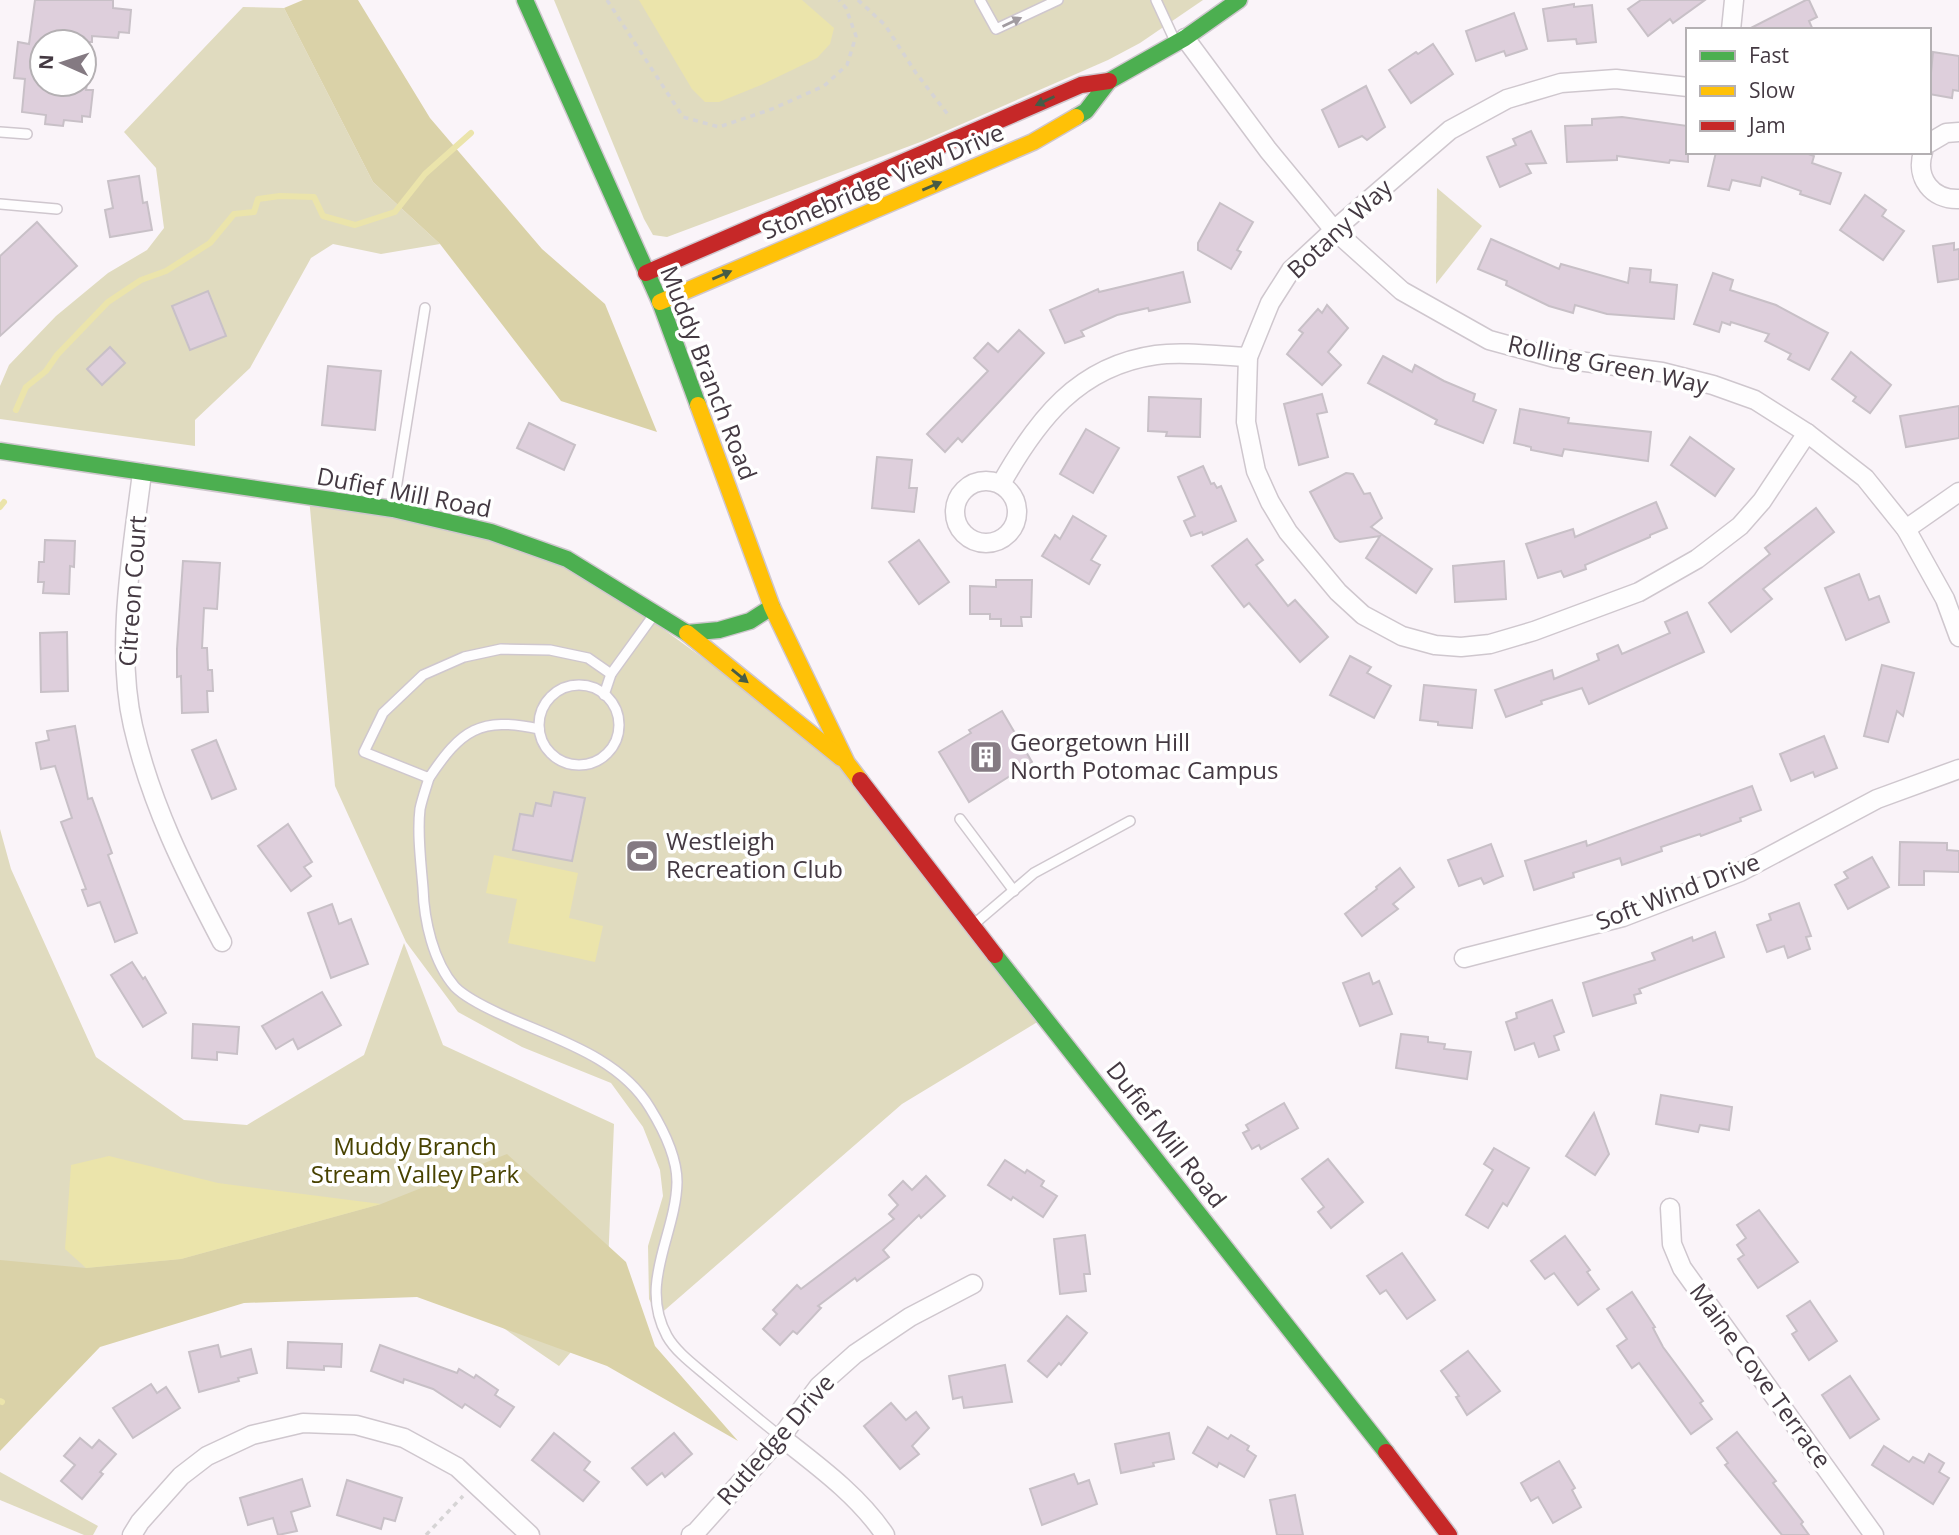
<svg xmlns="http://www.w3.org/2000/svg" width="1959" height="1535" viewBox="0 0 1959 1535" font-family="'Open Sans',sans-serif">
	<rect width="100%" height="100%" fill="#faf4f9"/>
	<g fill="#e0dbbf">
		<polygon points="554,0 1203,0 1140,43 1108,60 923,141 667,237 653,235 644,219"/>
		<polygon points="243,7 284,8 373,182 440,244 381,254 333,244 311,258 250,368 195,420 195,446 0,419 0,386 9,365 56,316 108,273 147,250 164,228 156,168 124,132"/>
		<polygon points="1437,188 1482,226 1436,284"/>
		<polygon points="309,497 567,559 847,763 1044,1018 902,1104 658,1316 649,1299 648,1246 663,1196 660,1170 643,1127 611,1083 522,1047 458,1012 406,942 335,786"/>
		<polygon points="0,829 11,869 96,1057 184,1120 247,1125 364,1055 404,943 443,1045 614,1124 606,1311 559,1366 436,1282 286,1261 92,1328 0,1447"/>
		<polygon points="0,1472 98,1526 93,1535 84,1535 0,1500"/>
	</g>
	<g fill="#dad2a8">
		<polygon points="303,0 358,0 430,118 542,249 605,304 657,432 561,401 440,244 373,182 284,8"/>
		<polygon points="507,1154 626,1262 655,1346 738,1441 607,1366 417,1297 244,1303 100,1347 0,1451 0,1260 86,1268 181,1259 381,1204"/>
	</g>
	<g fill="#ebe4ab">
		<polygon points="639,0 802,0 834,28 830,44 817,58 761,85 719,102 705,102 692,89"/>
		<polygon points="494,855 578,873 569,918 603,926 595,962 508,943 517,899 486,893"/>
		<polygon points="109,1156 218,1183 381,1204 181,1259 86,1268 65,1249 71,1165"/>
	</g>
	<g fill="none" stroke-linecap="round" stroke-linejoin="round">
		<g stroke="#ebe4ab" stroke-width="6">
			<polyline points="16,410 26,387 46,371 57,355 108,302 141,280 166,271 210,243 234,214 254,212 258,199 280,196 314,197 323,216 355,225 395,212 425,174 471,133"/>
			<polyline points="0,507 4,502"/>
			<polyline points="0,1401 2,1402"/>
		</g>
	</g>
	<g fill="#decfdc" stroke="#c8c0c7" stroke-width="2">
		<polygon points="35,0 113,0 113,8 131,10 129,33 119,32 118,38 92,36 92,42 42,42 42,84 87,84 86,90 93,90 90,117 82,116 82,122 64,120 63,126 45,124 46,115 22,112 25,79 14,78 18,42 29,44"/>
		<polygon points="1641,0 1705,0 1673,23 1670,19 1648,36 1628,9"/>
		<polygon points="1806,0 1809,0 1817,17 1809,21 1813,30 1747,30"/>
		<polygon points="1574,4 1574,7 1592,5 1596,42 1577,44 1576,39 1548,41 1543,9"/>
		<polygon points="1514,13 1527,49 1506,56 1504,51 1476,61 1466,31"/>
		<polygon points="1433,44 1453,74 1411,103 1389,70 1416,52 1418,54"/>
		<polygon points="1933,52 1959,56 1959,91 1953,90 1952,98 1929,94"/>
		<polygon points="1366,86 1385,127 1367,140 1362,136 1339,147 1322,110"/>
		<polygon points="1622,117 1688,126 1688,162 1670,160 1669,163 1617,156 1617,160 1567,162 1565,126 1592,125 1592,119"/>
		<polygon points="1531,131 1546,163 1526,164 1531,173 1500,187 1487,157 1516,145 1513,139"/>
		<polygon points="1716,152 1803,152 1814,156 1812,163 1841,173 1830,204 1800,194 1801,191 1762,177 1760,186 1732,180 1729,190 1708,186"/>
		<polygon points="139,176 143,203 147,202 152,230 110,237 105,210 113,208 108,181"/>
		<polygon points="1865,195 1886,210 1882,216 1904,231 1883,260 1840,230"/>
		<polygon points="1220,203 1253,222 1237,250 1241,252 1231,269 1198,250 1198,243"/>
		<polygon points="37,222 77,266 0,336 0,256"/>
		<polygon points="1491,239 1559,269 1561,264 1628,283 1630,268 1651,270 1650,282 1677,285 1674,319 1607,314 1575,305 1573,313 1549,306 1506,285 1507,281 1478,269"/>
		<polygon points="1954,243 1954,250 1959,249 1959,279 1938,282 1933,246"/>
		<polygon points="1183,272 1190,302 1149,311 1148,308 1117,315 1081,331 1084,336 1065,343 1050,310 1098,289 1099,292"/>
		<polygon points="1713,273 1733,280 1730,290 1776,305 1828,333 1809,370 1788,359 1791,354 1765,341 1769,334 1731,322 1730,325 1722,322 1719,332 1694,324"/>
		<polygon points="208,291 226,336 190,350 172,306"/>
		<polygon points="1327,305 1348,328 1328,352 1341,365 1322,385 1287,354 1303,333 1299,330 1318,309 1322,313"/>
		<polygon points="1019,330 1044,353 962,442 958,438 945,452 927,434 988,371 974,358 988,343 998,352"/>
		<polygon points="110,347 125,363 102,385 87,369"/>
		<polygon points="1851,352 1891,385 1870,413 1853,401 1856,397 1832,379"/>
		<polygon points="1383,356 1412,372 1415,365 1444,381 1475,394 1473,401 1496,410 1483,443 1435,424 1437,420 1368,383"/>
		<polygon points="328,366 381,371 375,430 322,425"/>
		<polygon points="1322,394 1327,412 1317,414 1328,457 1299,465 1284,404"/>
		<polygon points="1149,397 1201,399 1200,437 1166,436 1167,432 1148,431"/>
		<polygon points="1959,406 1959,438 1906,447 1900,416"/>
		<polygon points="1520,409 1569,418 1568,423 1651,432 1648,461 1564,449 1562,456 1531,450 1531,447 1514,443"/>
		<polygon points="529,423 575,445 564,470 517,448"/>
		<polygon points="1086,429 1119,448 1093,493 1060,474"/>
		<polygon points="1690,437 1734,469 1715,496 1671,465"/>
		<polygon points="877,457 912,460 909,488 917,488 914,512 872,508"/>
		<polygon points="1203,466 1211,484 1214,483 1217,488 1221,486 1236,521 1203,535 1202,532 1191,536 1184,521 1195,516 1178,477"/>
		<polygon points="1346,473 1353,474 1364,494 1370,493 1382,518 1371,527 1432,569 1416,593 1366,558 1380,536 1340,542 1335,538 1310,492"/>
		<polygon points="1656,502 1667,528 1650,535 1650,537 1585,565 1586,569 1564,577 1561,571 1538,578 1526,544 1573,529 1575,537"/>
		<polygon points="1816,508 1834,532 1763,589 1772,599 1731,632 1709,603 1770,554 1765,548"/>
		<polygon points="1073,516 1106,536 1091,560 1100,565 1089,584 1042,556 1055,535 1060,539"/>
		<polygon points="1247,539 1263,560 1256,565 1288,606 1295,600 1328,637 1300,662 1249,603 1244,607 1212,566"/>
		<polygon points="45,540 75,541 74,567 70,566 69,594 43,593 44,582 38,582 39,562 44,562"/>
		<polygon points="919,540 949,582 919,604 889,562"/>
		<polygon points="183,561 220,563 217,609 204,608 202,648 207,648 208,670 212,670 213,691 207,691 208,712 182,713 181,676 177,677 177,649"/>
		<polygon points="1504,561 1506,599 1455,602 1453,566"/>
		<polygon points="1859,574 1869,600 1879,596 1889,622 1846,640 1825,588"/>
		<polygon points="996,580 1032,580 1031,617 1021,617 1022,626 1001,626 1001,619 990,619 990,614 970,614 970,586 996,587"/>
		<polygon points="1687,612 1704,652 1589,704 1582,688 1541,701 1542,704 1506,717 1495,690 1552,670 1554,679 1599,660 1597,654 1618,645 1622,654 1670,633 1665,622"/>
		<polygon points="67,632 68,691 41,692 40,633"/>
		<polygon points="1350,656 1371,667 1367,673 1391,686 1374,718 1330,695"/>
		<polygon points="1882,665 1914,673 1903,716 1897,711 1888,742 1864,736"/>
		<polygon points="1424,685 1476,690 1472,728 1438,725 1438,722 1420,720"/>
		<polygon points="1002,711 1032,762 969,802 939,752 971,733 969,730"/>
		<polygon points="75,726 88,799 92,798 112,853 108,855 137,933 115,942 100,902 88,906 82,890 86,889 61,822 72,818 55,766 41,769 36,743 49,740 47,731"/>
		<polygon points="1824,736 1837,768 1815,777 1813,772 1791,781 1780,754"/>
		<polygon points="216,740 236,789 212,799 192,750"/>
		<polygon points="1752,786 1761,810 1740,818 1741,821 1701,836 1700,834 1661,847 1662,851 1622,865 1620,858 1573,873 1574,877 1534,890 1525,861 1586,841 1587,846"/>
		<polygon points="554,792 585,798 572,861 513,850 520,814 533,816 536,803 551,806"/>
		<polygon points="288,824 312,862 304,867 311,876 291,891 258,846"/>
		<polygon points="1900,842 1947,843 1947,850 1959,851 1959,872 1924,871 1924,885 1899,885"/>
		<polygon points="1491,844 1503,876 1484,884 1481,878 1459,886 1448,860"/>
		<polygon points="1872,857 1889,887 1848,909 1835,885 1848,878 1844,872"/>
		<polygon points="1400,868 1414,887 1393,904 1398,909 1362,936 1345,914 1377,889 1376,887"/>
		<polygon points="1799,903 1811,936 1806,937 1810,949 1788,958 1784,946 1767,952 1757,925 1771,920 1769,914"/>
		<polygon points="332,904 339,924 351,919 368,964 331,978 308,913"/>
		<polygon points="1715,932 1724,957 1639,989 1641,993 1634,995 1636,1003 1593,1016 1583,983 1655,960 1652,953 1692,937 1693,941"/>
		<polygon points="132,962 143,979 145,977 166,1013 143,1027 111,975"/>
		<polygon points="1369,973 1373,984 1379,981 1392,1014 1360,1026 1343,983"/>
		<polygon points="322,992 341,1025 298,1049 293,1039 276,1049 262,1026"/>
		<polygon points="1552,1000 1564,1032 1554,1036 1559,1050 1539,1057 1534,1043 1515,1050 1506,1022 1517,1018 1516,1013"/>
		<polygon points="193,1024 239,1027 237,1054 217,1052 217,1060 192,1058"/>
		<polygon points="1401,1034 1428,1037 1428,1042 1445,1044 1444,1049 1471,1052 1467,1079 1396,1068"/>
		<polygon points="1661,1095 1732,1107 1729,1130 1700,1125 1698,1132 1656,1124"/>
		<polygon points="1284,1103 1298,1128 1261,1149 1259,1145 1252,1149 1243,1133 1249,1130 1246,1125"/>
		<polygon points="1594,1113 1609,1154 1595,1175 1566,1156"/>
		<polygon points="1494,1148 1529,1168 1507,1206 1503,1203 1488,1228 1466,1215 1493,1170 1484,1164"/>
		<polygon points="1328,1159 1363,1202 1331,1228 1318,1212 1324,1207 1302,1179"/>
		<polygon points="1005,1160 1025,1173 1027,1170 1044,1181 1041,1186 1057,1196 1043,1217 1013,1197 1011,1200 988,1185"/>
		<polygon points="926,1176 945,1196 921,1218 919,1215 883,1250 889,1257 857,1281 855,1278 818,1306 821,1308 797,1334 793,1331 780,1345 763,1329 777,1314 773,1310 797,1285 801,1289 894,1219 889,1214 898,1205 889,1195 903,1181 912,1190"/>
		<polygon points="1759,1210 1798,1262 1758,1288 1738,1259 1744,1255 1737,1245 1746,1238 1737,1225"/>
		<polygon points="1085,1235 1090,1274 1084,1274 1086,1291 1060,1294 1054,1239"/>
		<polygon points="1565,1236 1590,1270 1587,1272 1599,1289 1578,1305 1554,1273 1545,1279 1531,1261"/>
		<polygon points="1402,1253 1435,1300 1407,1319 1386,1290 1380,1294 1367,1276"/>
		<polygon points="1632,1292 1655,1327 1653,1328 1663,1347 1703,1401 1700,1403 1712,1419 1691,1434 1639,1363 1632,1368 1617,1346 1627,1339 1607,1309"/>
		<polygon points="1810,1301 1837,1341 1809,1360 1792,1334 1797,1331 1787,1316"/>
		<polygon points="1067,1316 1087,1333 1061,1365 1059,1363 1047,1377 1028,1361"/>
		<polygon points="288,1342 342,1344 341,1367 324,1366 324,1370 287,1368"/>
		<polygon points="218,1345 221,1357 251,1349 257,1373 238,1378 239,1381 199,1392 189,1352"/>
		<polygon points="380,1345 457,1373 459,1369 474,1378 476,1375 498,1390 495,1395 514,1407 500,1427 465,1404 462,1408 433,1389 404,1379 403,1383 371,1371"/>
		<polygon points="1468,1351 1500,1391 1467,1415 1456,1397 1459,1396 1441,1371"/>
		<polygon points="1005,1365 1012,1402 964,1408 962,1397 953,1399 949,1376"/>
		<polygon points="1850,1376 1879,1419 1850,1438 1822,1395"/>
		<polygon points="151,1384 157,1393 166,1387 180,1408 133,1438 113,1408"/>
		<polygon points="891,1403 906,1420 916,1412 929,1428 912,1446 919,1454 900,1469 864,1426"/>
		<polygon points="1208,1427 1228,1439 1231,1435 1249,1446 1247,1450 1256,1456 1244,1477 1219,1463 1217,1467 1193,1453"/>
		<polygon points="1737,1432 1776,1481 1773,1483 1803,1522 1801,1524 1809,1535 1782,1535 1725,1465 1728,1463 1717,1448"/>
		<polygon points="554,1433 590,1462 584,1470 599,1482 583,1501 532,1460"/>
		<polygon points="674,1433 692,1454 665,1477 662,1473 647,1485 632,1468"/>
		<polygon points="1169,1433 1174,1459 1153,1463 1154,1466 1121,1473 1115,1444"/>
		<polygon points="80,1438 92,1448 99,1440 116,1454 100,1472 103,1474 82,1499 61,1481 75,1465 64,1456"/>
		<polygon points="1884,1446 1909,1462 1913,1457 1924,1463 1929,1454 1944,1463 1939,1472 1949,1478 1933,1504 1872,1465"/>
		<polygon points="1559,1461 1575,1488 1572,1490 1581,1507 1553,1523 1538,1497 1531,1501 1521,1483"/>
		<polygon points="1074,1474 1078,1484 1089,1480 1097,1504 1042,1525 1030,1489"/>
		<polygon points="302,1479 310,1506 291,1512 297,1531 278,1535 273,1518 248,1525 240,1498"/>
		<polygon points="347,1480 402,1498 395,1521 384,1518 381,1529 337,1515"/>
		<polygon points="1295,1495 1303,1535 1277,1535 1270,1500"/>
	</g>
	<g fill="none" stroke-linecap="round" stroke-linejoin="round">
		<defs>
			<g id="lane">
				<polyline points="980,0 996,29 1058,0"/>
				<polyline points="1156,0 1175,41"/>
				<polyline points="0,132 27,134"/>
				<polyline points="0,204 57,209"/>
				<polyline points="393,508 425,308"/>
				<circle cx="579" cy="725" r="40"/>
				<polyline points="604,695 611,674"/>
				<path d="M539,729c-59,-13 -78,1 -110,49l-65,-26 19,-39 40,-38 41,-18 37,-8 49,1 38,8 23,16 42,-58"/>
				<path d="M429,778c-3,10 -7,21 -9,31 -3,25 1,54 3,79 1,32 10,74 32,99 11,11 32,21 45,27 52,24 119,42 150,94 13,21 27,48 27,74 -1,53 -39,101 -10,154 9,16 27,29 41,41 24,20 48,40 73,60"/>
				<polyline points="960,819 1014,891"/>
				<polyline points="973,925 1034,873 1130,821"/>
			</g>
			<g id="street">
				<polyline points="1731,30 1734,0"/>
				<polyline points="1185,38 1268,150 1334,230 1402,291 1489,340 1555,358 1662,372 1713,385 1755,400 1807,433 1865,478 1906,529 1945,599 1959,637"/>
				<polyline points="1688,87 1616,79 1561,83 1507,99 1450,130 1334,230 1291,270 1270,303 1248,357 1246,422 1256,471 1270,502 1288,532 1338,592 1363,615 1402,636 1435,645 1461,647 1490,644 1534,631 1639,592 1697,559 1740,526 1762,501 1807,433"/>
				<polyline points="1929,143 1946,133 1959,132"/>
				<path d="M1923,152c-8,26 9,48 36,47"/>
				<path d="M142,473c-10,79 -27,175 -9,253 18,78 52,146 89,216"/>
				<circle cx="986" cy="512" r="31"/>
				<path d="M1001,484c36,-64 77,-118 155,-129 26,-4 65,1 92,2"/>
				<polyline points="1906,529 1959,492"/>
				<polyline points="1464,958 1623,917 1740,872 1877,799 1959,769"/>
				<polyline points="1670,1208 1672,1244 1682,1268 1874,1535"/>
				<path d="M781,1437c37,29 78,59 104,98"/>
				<polyline points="132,1535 140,1522 181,1476 207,1456 252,1435 303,1423 356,1425 404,1438 457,1467 530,1535"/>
				<polyline points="691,1535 696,1532 781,1437 819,1386 855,1354 910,1317 973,1284"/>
			</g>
			<g id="fast">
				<polyline points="525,0 660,302 698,405"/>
				<polyline points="1076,117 1086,111 1109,81 1185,38 1239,0"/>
				<polyline points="0,451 393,509 491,532 567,559 687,633 719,630 750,621 772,607"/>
				<polyline points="995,955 1386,1452"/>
			</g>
			<g id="slow">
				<polyline points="660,302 1033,142 1076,117"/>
				<polyline points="698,405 772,607 847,763 860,780"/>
				<polyline points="687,633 841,758"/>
			</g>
			<g id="jam">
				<polyline points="646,273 1081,85 1109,81"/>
				<polyline points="860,780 995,955"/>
				<polyline points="1386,1452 1449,1535"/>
			</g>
		</defs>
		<use href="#lane" stroke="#cfc7ce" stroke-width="12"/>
		<use href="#street" stroke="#cfc7ce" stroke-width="21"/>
		<use href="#fast" stroke="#cfc7ce" stroke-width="19"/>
		<use href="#slow" stroke="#cfc7ce" stroke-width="19"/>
		<use href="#jam" stroke="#cfc7ce" stroke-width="19"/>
		<g stroke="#d6d4d5" stroke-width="3.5" stroke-dasharray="5 5" stroke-linecap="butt">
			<polyline points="607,0 683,117 719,127 772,109 824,86 847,65 856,36 846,8 839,0"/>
			<polyline points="858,0 885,25 916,73 949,116"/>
			<polyline points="426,1535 463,1496"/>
		</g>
		<use href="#lane" stroke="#fefdfe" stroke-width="9"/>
		<use href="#street" stroke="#fefdfe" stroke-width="18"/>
		<use href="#fast" stroke="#4caf50" stroke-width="16"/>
		<use href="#slow" stroke="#ffc107" stroke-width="16"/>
		<use href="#jam" stroke="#c62828" stroke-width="16"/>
	</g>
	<defs><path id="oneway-solid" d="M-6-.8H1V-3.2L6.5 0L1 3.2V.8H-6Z" transform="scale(1.75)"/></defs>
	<use fill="#a19ba0" href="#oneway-solid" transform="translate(1012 22) rotate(-25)"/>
	<g fill="#465c46">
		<use href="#oneway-solid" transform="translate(1045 101) rotate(155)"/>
		<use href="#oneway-solid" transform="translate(932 186) rotate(-23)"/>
		<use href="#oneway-solid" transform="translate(722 275) rotate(-23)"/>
		<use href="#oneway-solid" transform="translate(740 676) rotate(39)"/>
	</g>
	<defs>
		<symbol id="building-square" viewBox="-11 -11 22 22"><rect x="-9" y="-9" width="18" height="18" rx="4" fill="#847a82" stroke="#fff"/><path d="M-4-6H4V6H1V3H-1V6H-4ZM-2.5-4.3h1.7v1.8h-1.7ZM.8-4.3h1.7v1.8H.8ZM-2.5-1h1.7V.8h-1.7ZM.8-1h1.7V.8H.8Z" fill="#fff"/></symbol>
		<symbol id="stadium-square" viewBox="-11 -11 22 22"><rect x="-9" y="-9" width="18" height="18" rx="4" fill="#847a82" stroke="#fff"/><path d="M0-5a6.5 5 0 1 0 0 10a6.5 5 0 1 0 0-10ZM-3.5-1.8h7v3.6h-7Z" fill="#fff"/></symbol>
	</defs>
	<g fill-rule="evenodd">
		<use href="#building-square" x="967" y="738" width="38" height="38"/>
		<use href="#stadium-square" x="623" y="837" width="38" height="38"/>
	</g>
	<g text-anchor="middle" stroke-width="7" stroke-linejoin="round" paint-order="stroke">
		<g font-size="24" fill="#443942" stroke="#fff">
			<text transform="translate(883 182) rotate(-23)" y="8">Stonebridge View Drive</text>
			<text transform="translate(1340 229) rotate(-43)" y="8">Botany Way</text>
			<text transform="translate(1608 365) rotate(12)" y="8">Rolling Green Way</text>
			<text transform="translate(708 373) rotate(69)" y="8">Muddy Branch Road</text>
			<text transform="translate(404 493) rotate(11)" y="8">Dufief Mill Road</text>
			<text transform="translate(133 591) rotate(-86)" y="8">Citreon Court</text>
			<text transform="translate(1678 892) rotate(-21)" y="8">Soft Wind Drive</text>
			<text transform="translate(1166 1135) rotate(52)" y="8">Dufief Mill Road</text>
			<text transform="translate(1760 1376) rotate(54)" y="8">Maine Cove Terrace</text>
			<text transform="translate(776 1440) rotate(-49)" y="8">Rutledge Drive</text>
		</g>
		<g font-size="24" fill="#443942" stroke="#fff" text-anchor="start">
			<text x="1010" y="751">Georgetown Hill<tspan x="1010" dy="28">North Potomac Campus</tspan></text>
			<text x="666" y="850">Westleigh<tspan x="666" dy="28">Recreation Club</tspan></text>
		</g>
		<g font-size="24" fill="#484200" stroke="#fff">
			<text x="415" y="1155">Muddy Branch<tspan x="415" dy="28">Stream Valley Park</tspan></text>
		</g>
	</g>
	<rect x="1686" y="28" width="245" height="126" fill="#ffffff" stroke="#b4b0b3" stroke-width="2"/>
	<rect x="1700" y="51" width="35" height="10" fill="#4caf50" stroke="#b4b0b3" stroke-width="2"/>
	<text x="1749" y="63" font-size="21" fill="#443942">Fast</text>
	<rect x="1700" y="86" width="35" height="10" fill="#ffc107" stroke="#b4b0b3" stroke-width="2"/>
	<text x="1749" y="98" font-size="21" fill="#443942">Slow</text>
	<rect x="1700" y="121" width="35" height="10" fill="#c62828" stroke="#b4b0b3" stroke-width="2"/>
	<text x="1749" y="133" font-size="21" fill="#443942">Jam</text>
	<g transform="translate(63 63) rotate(273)"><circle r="33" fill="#ffffff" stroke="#b4b0b3" stroke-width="2"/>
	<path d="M0-5L12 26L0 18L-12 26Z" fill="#847a82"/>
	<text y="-10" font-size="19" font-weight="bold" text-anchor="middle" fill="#443942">N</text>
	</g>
</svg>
